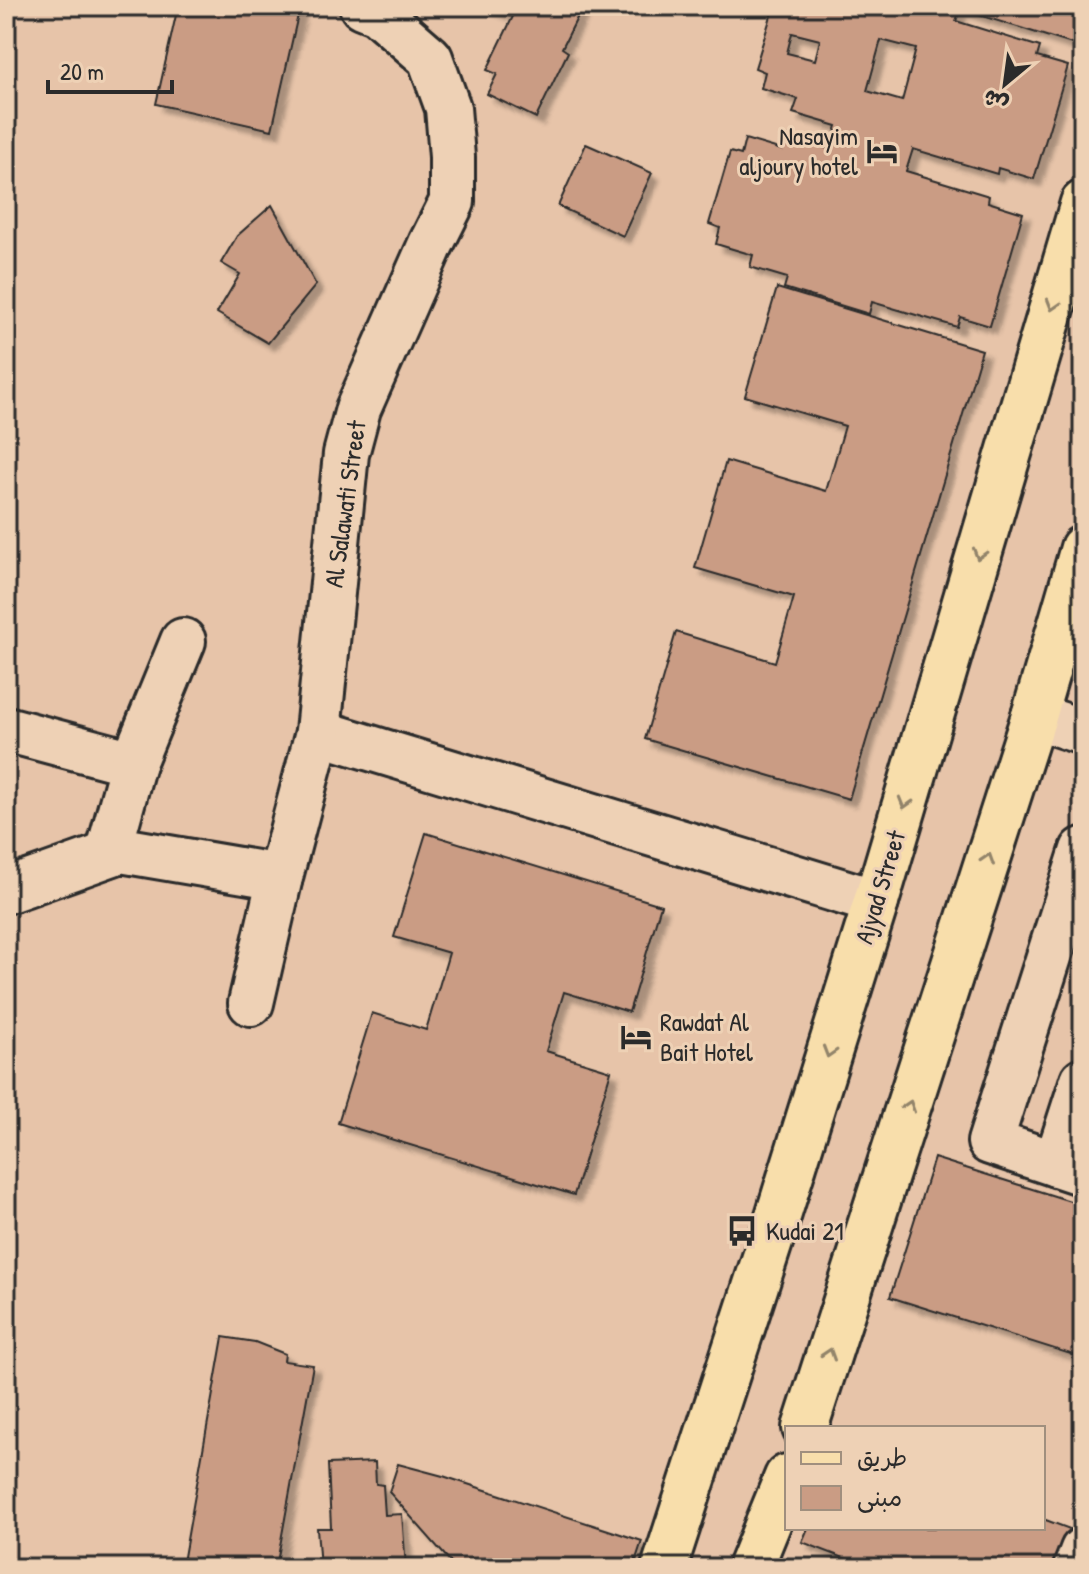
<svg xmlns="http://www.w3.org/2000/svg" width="1089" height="1574" viewBox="0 0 1089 1574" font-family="'Patrick Hand','Playpen Sans Arabic',sans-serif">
	<defs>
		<filter id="shadow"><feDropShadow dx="7" dy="7" stdDeviation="2" flood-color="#0004"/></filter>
	</defs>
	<rect width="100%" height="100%" fill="#e7c4a9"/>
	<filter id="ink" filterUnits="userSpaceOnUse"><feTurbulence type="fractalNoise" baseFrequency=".0125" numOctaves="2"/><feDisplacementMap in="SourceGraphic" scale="16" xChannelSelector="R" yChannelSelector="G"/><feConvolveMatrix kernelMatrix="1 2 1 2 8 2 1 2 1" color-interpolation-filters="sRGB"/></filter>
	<g filter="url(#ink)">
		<g fill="#ca9c84" stroke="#2b2b2b" stroke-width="2" fill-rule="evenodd" filter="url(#shadow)">
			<polygon points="178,6 300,6 272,130 156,104"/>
			<polygon points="486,6 514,6 510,16"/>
			<polygon points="518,6 583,6 562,48 568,52 536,118 487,94 497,74 487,70"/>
			<path d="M774,6h173l13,4 -4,11 84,26 -3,10 31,9 -34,113 -36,-11 -1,6 -84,-25 -7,22 83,25 -1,6 35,11 -33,113 -30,-9 -3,10 -85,-25 -3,12 -85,-26 3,-10 -37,-11 3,-12 -37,-11 4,-16 -11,-4 21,-72 11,3 4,-16 37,11 4,-14 44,13 7,-23 -44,-13 5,-14 -37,-11 4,-16 -10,-4zM792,33l28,7 -5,20 -28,-7zM881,40l35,9 -14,52 -35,-10z"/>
			<polygon points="950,6 1083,6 1083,18 1075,45"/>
			<polygon points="586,144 652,173 623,236 558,206"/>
			<polygon points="272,205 316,285 268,343 217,313 240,274 221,263 237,236"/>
			<polygon points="777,288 982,350 849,799 645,739 676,632 775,662 794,597 695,568 726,461 826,491 845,426 745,396"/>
			<polygon points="426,833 661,905 629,1012 564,992 546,1051 611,1071 574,1195 338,1123 372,1013 426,1030 449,953 394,937"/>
			<polygon points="934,1158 1083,1205 1083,1358 890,1297"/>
			<polygon points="223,1337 255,1342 285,1354 284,1361 313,1365 276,1568 182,1568"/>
			<polygon points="375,1462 376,1484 383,1485 385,1515 402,1514 406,1568 320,1568 317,1528 331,1528 328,1464"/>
			<polygon points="398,1464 443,1476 642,1541 633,1568 456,1568 389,1492"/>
			<polygon points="1043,1519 1070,1529 1056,1568 870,1568 802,1542 808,1528 1043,1528"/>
		</g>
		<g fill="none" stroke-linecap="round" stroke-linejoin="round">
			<defs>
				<g id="minor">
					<polyline points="1034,716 1083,732"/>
					<polyline points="6,729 133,763"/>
					<polyline points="318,732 876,902"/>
					<polyline points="1083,850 990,1142 1083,1173"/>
					<polyline points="108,854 133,763 183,641"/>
					<polyline points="6,891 121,850 280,877"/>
					<polyline points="251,1003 280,877 318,732 346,454 358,409 431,244 452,202 452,157 448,108 430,58 377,12 362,6"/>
					<polyline points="1056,1164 1083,1080"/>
					<polyline points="1076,1568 1083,1550"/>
				</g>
				<g id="primary">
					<polyline points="805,1428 1034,716 1083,548"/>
					<polyline points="664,1568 770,1242 876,902 1083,203"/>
					<polyline points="750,1568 787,1477"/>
				</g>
			</defs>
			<use href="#minor" stroke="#2b2b2b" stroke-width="50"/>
			<use href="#primary" stroke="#2b2b2b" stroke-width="50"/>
			<use href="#minor" stroke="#eed1b5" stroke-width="44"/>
			<use href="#primary" stroke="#f8deab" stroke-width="44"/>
		</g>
		<defs><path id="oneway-chevron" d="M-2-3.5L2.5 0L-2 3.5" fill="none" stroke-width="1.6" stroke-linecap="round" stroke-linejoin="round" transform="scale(2)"/></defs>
		<g stroke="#92846b">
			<use href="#oneway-chevron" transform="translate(1053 305) rotate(107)"/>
			<use href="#oneway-chevron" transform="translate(979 554) rotate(107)"/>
			<use href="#oneway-chevron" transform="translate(905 803) rotate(106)"/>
			<use href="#oneway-chevron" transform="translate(988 859) rotate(-72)"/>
			<use href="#oneway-chevron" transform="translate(829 1052) rotate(107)"/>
			<use href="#oneway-chevron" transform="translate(909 1106) rotate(-72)"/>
			<use href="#oneway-chevron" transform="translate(829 1354) rotate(-72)"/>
		</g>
	</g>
	<defs>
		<symbol id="hotel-bare" viewBox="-9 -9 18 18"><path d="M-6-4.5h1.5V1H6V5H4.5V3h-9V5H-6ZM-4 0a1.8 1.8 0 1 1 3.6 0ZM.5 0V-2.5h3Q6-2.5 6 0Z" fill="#2b2b2b" stroke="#eed1b5" stroke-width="2.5" paint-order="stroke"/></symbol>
		<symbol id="bus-bare" viewBox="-9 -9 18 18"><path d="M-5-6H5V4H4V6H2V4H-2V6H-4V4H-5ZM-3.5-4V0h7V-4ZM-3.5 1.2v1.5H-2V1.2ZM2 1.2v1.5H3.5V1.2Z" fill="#2b2b2b" stroke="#eed1b5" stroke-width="2.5" paint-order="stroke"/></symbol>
	</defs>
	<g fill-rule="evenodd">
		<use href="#hotel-bare" x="860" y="129" width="44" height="44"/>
		<use href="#hotel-bare" x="614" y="1015" width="44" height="44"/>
		<use href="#bus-bare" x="720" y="1209" width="44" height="44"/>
	</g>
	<g text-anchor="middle" stroke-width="6" stroke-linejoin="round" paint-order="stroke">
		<g font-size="26" fill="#2b2b2b" stroke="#eed1b5" text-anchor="start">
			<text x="858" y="145" text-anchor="end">Nasayim<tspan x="858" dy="30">aljoury hotel</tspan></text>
			<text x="660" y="1031">Rawdat Al<tspan x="660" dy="30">Bait Hotel</tspan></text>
			<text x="766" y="1240">Kudai 21</text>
		</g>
		<g font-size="26" fill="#2b2b2b" stroke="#eed1b5">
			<text transform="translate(345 504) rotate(-82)" y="9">Al Salawati Street</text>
			<text transform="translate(880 887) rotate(-73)" y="9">Ajyad Street</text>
		</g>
	</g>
	<rect width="1089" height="1574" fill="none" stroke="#eed1b5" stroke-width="32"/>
	<rect x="16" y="16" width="1057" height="1542" fill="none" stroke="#2b2b2b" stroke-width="3" filter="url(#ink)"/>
	<rect x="785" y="1426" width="260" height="104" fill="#eed1b5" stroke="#a08f7e" stroke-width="2"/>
	<rect x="801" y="1452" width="40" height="12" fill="#f8deab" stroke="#a08f7e" stroke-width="2"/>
	<text x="857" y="1466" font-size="24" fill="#2b2b2b">طريق</text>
	<rect x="801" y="1486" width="40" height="24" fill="#ca9c84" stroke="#a08f7e" stroke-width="2"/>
	<text x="857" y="1506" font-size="24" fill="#2b2b2b">مبنى</text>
	<g transform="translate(1005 84) rotate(209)" stroke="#eed1b5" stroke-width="6" paint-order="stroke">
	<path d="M0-6L14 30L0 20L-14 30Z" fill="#2b2b2b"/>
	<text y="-12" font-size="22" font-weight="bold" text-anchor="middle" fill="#2b2b2b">ش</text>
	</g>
	<path d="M48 80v12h124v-12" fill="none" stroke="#2b2b2b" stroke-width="4"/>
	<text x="60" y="80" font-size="24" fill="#2b2b2b" stroke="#eed1b5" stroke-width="6" paint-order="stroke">20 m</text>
</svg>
